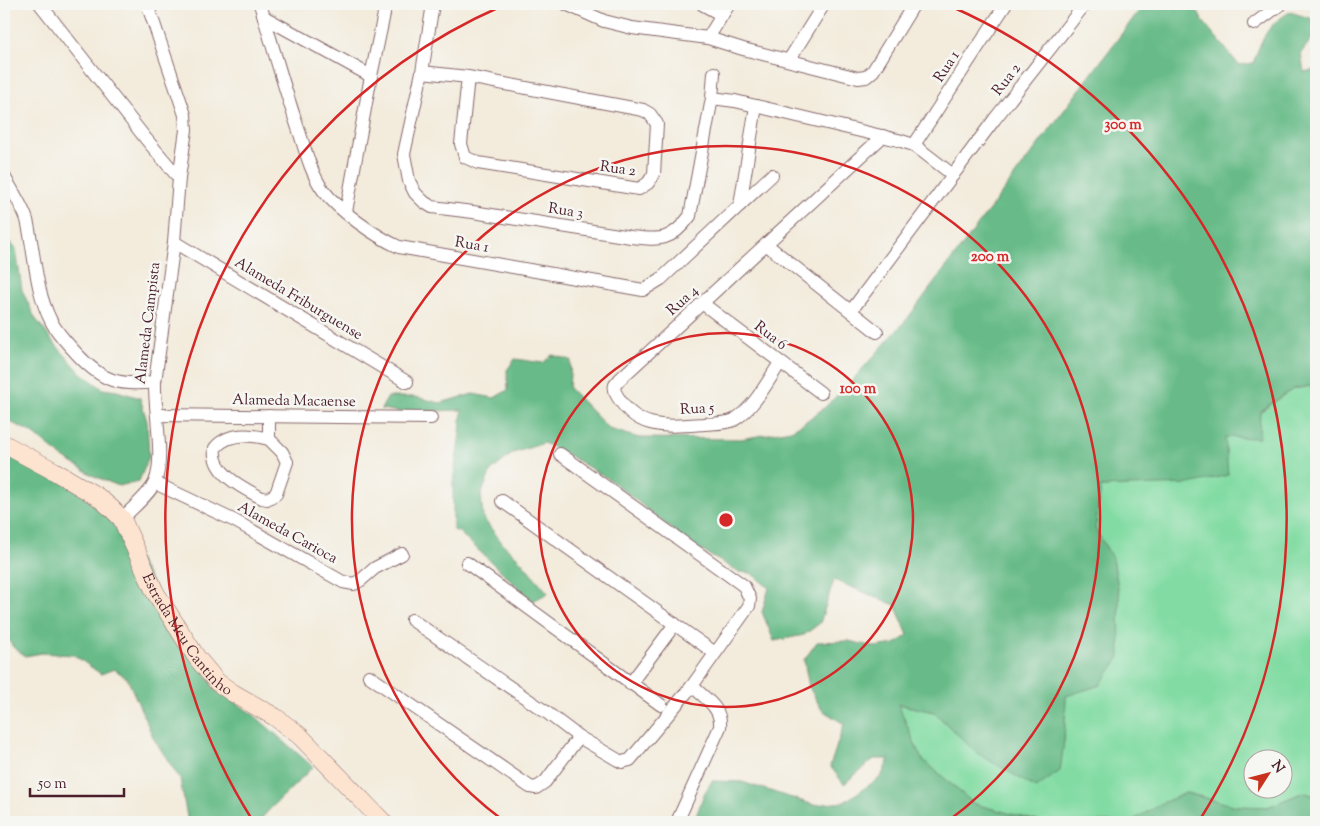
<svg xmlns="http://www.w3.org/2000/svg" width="1320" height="826" viewBox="0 0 1320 826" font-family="'Sorts Mill Goudy',serif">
	<rect width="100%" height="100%" fill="#f6f6f2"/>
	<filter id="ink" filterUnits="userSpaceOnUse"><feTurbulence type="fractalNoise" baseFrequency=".02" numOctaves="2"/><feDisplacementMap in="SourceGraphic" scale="10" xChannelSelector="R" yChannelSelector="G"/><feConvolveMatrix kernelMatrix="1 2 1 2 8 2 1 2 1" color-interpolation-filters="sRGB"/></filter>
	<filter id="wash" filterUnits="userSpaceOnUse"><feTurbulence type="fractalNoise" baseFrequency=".0096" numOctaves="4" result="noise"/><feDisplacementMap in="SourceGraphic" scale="20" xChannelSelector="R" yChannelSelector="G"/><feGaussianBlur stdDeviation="1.12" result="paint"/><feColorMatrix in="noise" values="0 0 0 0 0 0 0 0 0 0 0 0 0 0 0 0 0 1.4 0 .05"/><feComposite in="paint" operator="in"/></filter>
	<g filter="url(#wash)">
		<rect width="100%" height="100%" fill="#f3ebdb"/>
		<path fill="#81dba2" stroke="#667d66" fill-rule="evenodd" d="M1316,385v412l-12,-5 -36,15 -32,-1 -50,-13 -56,29h-89l-67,-18 -53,-46 -24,-54 37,8 43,41 87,-12 2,-46 34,-10 19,-91 -6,-35 -18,-30 6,-42 40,-2 87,-10 -4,-38 69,-48zM1252,758h30v30h-30z"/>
		<g fill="#68bb88" stroke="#596d5a">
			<path d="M1144,4h50l8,16 37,45 14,-2c10,-26 13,-37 37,-51l23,7 3,14 -15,20 3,19 12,-3v316l-23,4 -33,22 -1,27 -34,-1 3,38 -39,9 -88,3 -6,42 18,30 6,35 1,63 -20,28 -34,11 -2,45 -4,30 -24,17 -59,-35 -43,-41 -36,-8 23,54 53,46 67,18h-347l10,-28 8,-13 30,1 72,23 30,-3 37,-25 8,-18h-15l-30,25 -14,-18 14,-42 -22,-14 -13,-23 -5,-27 13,-18 32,-1 26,6 20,-3 13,-9 -13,-30 -61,-25 -14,43 -16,12 -30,6 -12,-29 7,-24 -18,-15 -12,-1 -49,-28 -78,-63 -49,-29 -19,-9 -31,10 -22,18 -10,24 2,23 20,26 17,16 28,33 -15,8 -74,-69 -6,-2v-47l7,-50 2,-23 -63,2 -18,-3 7,-12h28l24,6 33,-9 21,4 14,-8 -1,-20 8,-11 28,4 9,-8 19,5 -2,28 40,41 30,9 102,1 50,-9 11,-6 22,-16 24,-23 59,-66z"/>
			<polygon points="4,236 16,249 22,290 35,318 55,344 81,373 103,389 117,391 140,398 147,421 149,457 139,481 119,486 94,476 61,456 33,433 4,419"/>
			<polygon points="4,446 83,493 117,524 213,686 255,716 313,767 271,808 258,822 188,822 180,779 154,739 127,678 114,669 101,674 74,655 42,653 25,656 13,647 4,631"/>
			<polygon points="1304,792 1316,797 1316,822 1130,822 1162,803 1186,793 1236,806 1268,807"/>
		</g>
	</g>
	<g filter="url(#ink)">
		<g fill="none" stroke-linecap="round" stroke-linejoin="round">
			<defs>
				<g id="street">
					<polyline points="40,4 146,139 179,178"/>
					<path d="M260,4c13,43 25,87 40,130 6,19 12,41 23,56 16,21 52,46 76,57l244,43 18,-11 111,-104"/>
					<path d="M433,4l-11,68 -18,82 5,27 6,12 9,9 8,5 41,5 158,25c28,3 40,5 59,-21l22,-118 2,-25"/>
					<polyline points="566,4 604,21 632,28 708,38 743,49 858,78 866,77 873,71 914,4"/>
					<polyline points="702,4 722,15"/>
					<polyline points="264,17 371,76"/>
					<polyline points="1254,24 1281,4"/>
					<polyline points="708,38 729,4"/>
					<polyline points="789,60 824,4"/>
					<polyline points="422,72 468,77 643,110 650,114 657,124 654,174 648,183 639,189 478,163 465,157 461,144 468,77"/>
					<polyline points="712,98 735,101 898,140 914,145 953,175"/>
					<polyline points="914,145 1006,4"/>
					<path d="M4,176c7,13 19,31 23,44 8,34 8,70 24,101 6,12 17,23 26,33 26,28 42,32 78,28"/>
					<polyline points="740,205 756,106"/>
					<polyline points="346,212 371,76 384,14 382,4"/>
					<polyline points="174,242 407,382"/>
					<polyline points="767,245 877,332"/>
					<polyline points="702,303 821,393"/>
					<polyline points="851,311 994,120 1085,4"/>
					<path d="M780,363c-13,19 -25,44 -46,57 -8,4 -21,3 -30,4 -39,3 -70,7 -90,-34l1,-5 5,-6 263,-243"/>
					<polyline points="157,415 431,418"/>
					<path d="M269,439c-19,-5 -41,-7 -54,9 -4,25 28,40 47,50l5,1 9,-5 11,-32 -5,-10 -13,-13v-23"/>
					<polyline points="155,483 235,521 343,582 354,584 361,580 375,568 402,554"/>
					<polyline points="502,501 715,653"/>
					<path d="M122,519c9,-10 28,-25 33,-37 10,-23 -1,-73 0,-100l19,-140 5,-64 7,-48 -1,-15 -4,-12 -32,-94"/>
					<polyline points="467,563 661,705"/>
					<polyline points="412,620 546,712 579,737 618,760 622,762 630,760 692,686 749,606 750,599 744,586 560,454"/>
					<polyline points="369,676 530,787 536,788 545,782 579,737"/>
					<polyline points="630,684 675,624"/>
					<path d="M677,822l43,-95c2,-19 -15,-29 -28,-41"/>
				</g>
				<g id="secondary">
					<path id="s1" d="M4,444l50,27 44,26 13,11 11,11 33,73 42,66 20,24 16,11 42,24 25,19 83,86"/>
				</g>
			</defs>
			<use href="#street" stroke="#856669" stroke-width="14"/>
			<use href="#secondary" stroke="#856669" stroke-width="19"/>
			<use href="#street" stroke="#fff" stroke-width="12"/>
			<use href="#secondary" stroke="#fde4d0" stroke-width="18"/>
		</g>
	</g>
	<g fill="none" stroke="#d62828" stroke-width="2.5">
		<circle cx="726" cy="520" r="187"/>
		<path d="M504 821A374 374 0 1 1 948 821"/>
		<path d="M253 821A561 561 0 0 1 502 6M950 6A561 561 0 0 1 1199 821"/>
	</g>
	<g text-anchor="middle" stroke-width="5" stroke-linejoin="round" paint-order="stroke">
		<g font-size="15" fill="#4a1f2b" stroke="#f6f6f2">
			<text transform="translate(946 66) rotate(-57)" y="5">Rua 1</text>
			<text transform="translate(1006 79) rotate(-52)" y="5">Rua 2</text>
			<text transform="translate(618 168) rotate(8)" y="5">Rua 2</text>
			<text transform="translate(566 210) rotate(9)" y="5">Rua 3</text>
			<text transform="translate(472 244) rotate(10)" y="5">Rua 1</text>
			<text transform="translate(299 298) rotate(31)" y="5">Alameda Friburguense</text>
			<text transform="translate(682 300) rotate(-42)" y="5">Rua 4</text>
			<text transform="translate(147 323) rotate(-83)" y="5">Alameda Campista</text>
			<text transform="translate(771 335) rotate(38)" y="5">Rua 6</text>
			<text transform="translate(294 400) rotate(1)" y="5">Alameda Macaense</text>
			<text transform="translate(697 408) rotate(-3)" y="5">Rua 5</text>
			<text transform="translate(288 532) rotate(29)" y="5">Alameda Carioca</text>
			<text dy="5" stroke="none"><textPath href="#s1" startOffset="274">Estrada Meu Cantinho</textPath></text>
		</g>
	</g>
	<circle cx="726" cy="520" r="8" fill="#d62828" stroke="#f6f6f2" stroke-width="2.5"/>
	<g font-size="15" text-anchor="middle" font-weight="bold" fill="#d62828" stroke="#f6f6f2" stroke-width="5" stroke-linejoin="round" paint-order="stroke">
		<text x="1123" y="129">300 m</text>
		<text x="990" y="261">200 m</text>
		<text x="858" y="393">100 m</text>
	</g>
	<rect width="1320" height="826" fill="none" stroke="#f6f6f2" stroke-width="20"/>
	<g transform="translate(1268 774) rotate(54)"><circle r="24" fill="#f6f6f2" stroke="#b1a0a2"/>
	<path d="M0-4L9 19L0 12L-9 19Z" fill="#c8321e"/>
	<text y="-8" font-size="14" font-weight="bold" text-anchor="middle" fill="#4a1f2b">N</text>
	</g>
	<path d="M30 788v8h94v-8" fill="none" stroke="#4a1f2b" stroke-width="2.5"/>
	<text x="38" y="788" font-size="15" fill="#4a1f2b" stroke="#f6f6f2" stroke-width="4" paint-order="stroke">50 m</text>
</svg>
